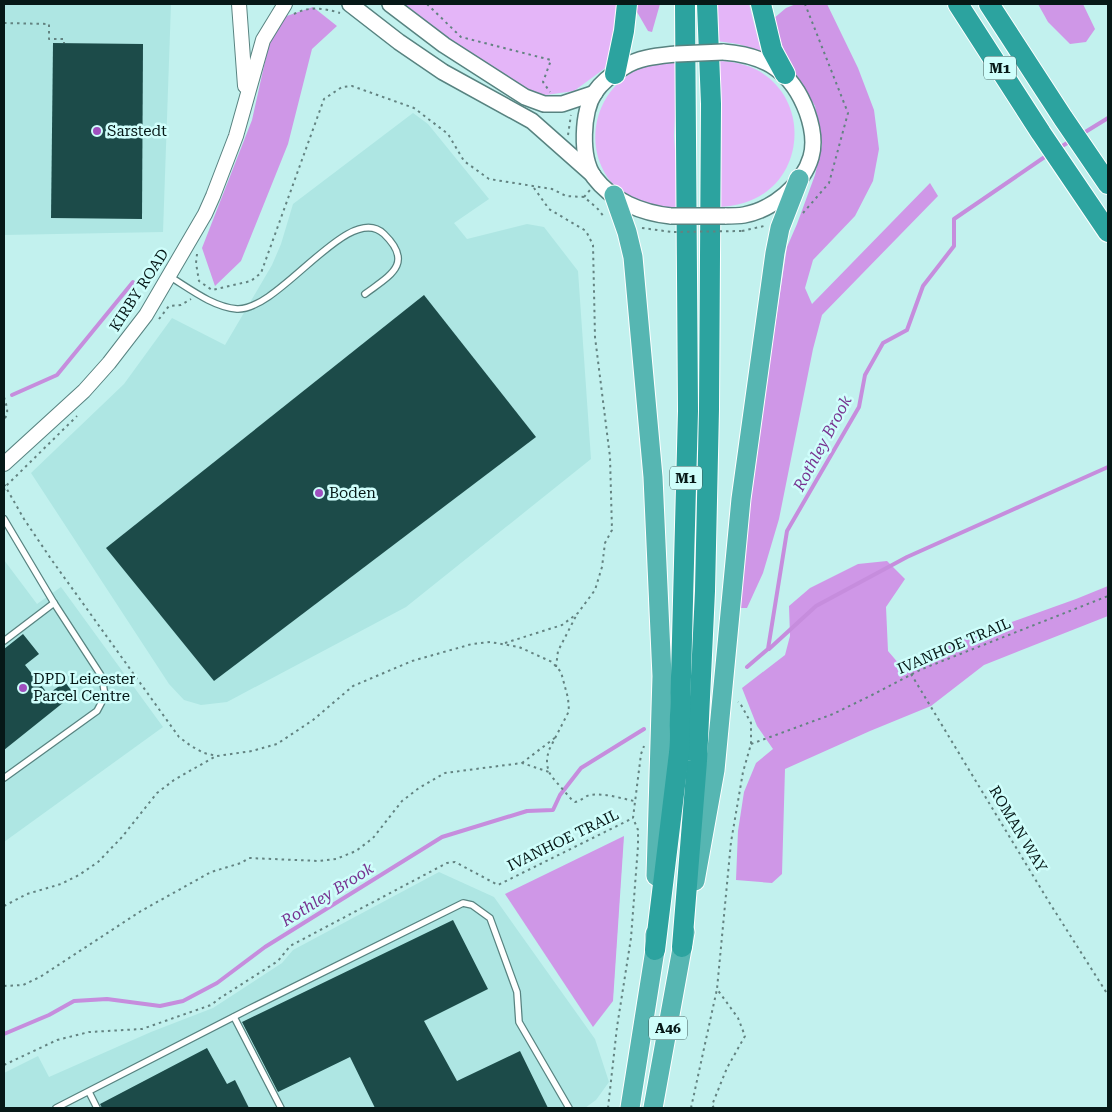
<svg xmlns="http://www.w3.org/2000/svg" width="1112" height="1112" viewBox="0 0 1112 1112" font-family="'Roboto Serif',serif">
	<rect width="100%" height="100%" fill="#c2f1ee"/>
	<g fill="#aee6e3">
		<polygon points="4,4 171,4 163,232 4,235"/>
		<polygon points="413,113 428,124 489,199 454,223 467,239 527,224 544,227 578,271 591,459 406,607 227,702 201,705 184,700 169,684 31,473 124,384 172,318 225,345 272,265 281,244 293,204"/>
		<polygon points="4,560 37,604 61,587 163,727 4,842"/>
		<polygon points="439,872 494,897 595,1039 609,1082 596,1100 585,1108 4,1108 4,1073 38,1056 49,1077 151,1032 213,1008 282,963 293,950"/>
	</g>
	<g fill="#e4b5f8">
		<polygon points="394,4 621,4 608,66 574,91 546,95 531,92 476,63"/>
		<polygon points="716,4 749,4 761,51 738,44 717,41"/>
		<path d="M718,61c102,1 102,144 0,146z"/>
		<path d="M659,62h19l-4,74 5,71c-6,0 -13,1 -19,0 -85,-10 -87,-126 -1,-145z"/>
	</g>
	<g fill="#cf97e7">
		<polygon points="637,4 660,4 652,32 648,31 637,12"/>
		<polygon points="796,4 827,4 858,68 874,110 879,149 873,181 855,216 813,260 805,288 812,304 930,183 938,196 822,315 813,349 779,519 763,573 747,608 736,608 761,418 787,247 797,224 815,175 822,145 815,106 787,59 773,19 786,8"/>
		<polygon points="1038,4 1083,4 1095,29 1086,42 1070,44 1048,22"/>
		<polygon points="313,7 337,26 312,49 288,144 241,261 215,286 202,248 252,120 268,48 278,19"/>
		<polygon points="887,561 905,579 886,607 888,651 900,665 953,643 1076,599 1108,586 1108,616 984,665 931,706 870,731 785,769 782,874 772,883 736,880 738,831 744,792 756,763 773,749 757,726 742,688 785,655 790,636 789,606 810,588 858,564"/>
		<polygon points="624,836 613,1001 593,1027 505,894"/>
	</g>
	<g fill="none" stroke-linecap="round" stroke-linejoin="round">
		<g stroke="#c68ddd" stroke-width="4">
			<polyline points="1082,134 1108,118"/>
			<polyline points="1059,148 1072,140"/>
			<polyline points="12,395 57,375 133,282"/>
			<polyline points="769,649 816,606 907,557 1108,467"/>
			<polyline points="747,667 768,649 787,531 859,407 865,375 883,343 907,330 923,286 954,246 954,219 1049,154"/>
			<polyline points="4,1034 49,1015 74,1001 107,999 160,1006 183,1001 217,983 265,947 442,837 527,811 553,810 560,795 581,768 644,729"/>
		</g>
	</g>
	<g fill="#1c4b49">
		<polygon points="53,43 143,44 142,219 51,218"/>
		<polygon points="424,295 536,437 214,681 106,548"/>
		<polygon points="23,634 39,654 25,665 48,694 65,682 74,694 4,750 4,649"/>
		<polygon points="453,920 488,989 424,1021 457,1081 520,1051 548,1108 375,1108 350,1057 278,1092 242,1022"/>
		<polygon points="207,1048 227,1084 235,1080 249,1108 102,1108 100,1104"/>
	</g>
	<g fill="none" stroke-linecap="round" stroke-linejoin="round">
		<defs>
			<g id="service">
				<path d="M169,276c21,13 44,31 68,33 43,2 112,-109 147,-75 31,30 5,42 -19,60"/>
				<polyline points="4,519 54,603 102,677 105,696 97,711 4,778"/>
				<polyline points="4,641 54,603"/>
				<polyline points="234,1017 281,1108"/>
				<polyline points="89,1092 97,1108"/>
				<polyline points="56,1108 249,1009 463,903 472,905 490,918 517,992 519,1022 569,1108"/>
			</g>
			<g id="tertiary">
				<polyline points="239,4 245,86"/>
				<polyline points="4,464 84,391 109,363 146,315 205,214 213,196 236,136 263,40 285,4"/>
			</g>
			<g id="secondary">
				<polyline points="350,4 399,42 443,72 532,121 593,175"/>
				<polyline points="390,4 444,45 525,97 544,104 562,104 595,93"/>
				<path d="M723,52c42,3 69,19 84,60 5,14 8,31 4,45 -8,28 -39,53 -67,58 -6,1 -13,1 -19,1"/>
				<path d="M671,216c-29,-3 -59,-15 -77,-39 -14,-20 -12,-65 1,-85 7,-10 19,-19 29,-25 16,-10 34,-11 52,-13"/>
			</g>
			<g id="trunk">
				<polyline points="614,195 627,232 633,257 653,477 662,676 656,876"/>
				<polyline points="695,881 715,770 741,499 775,253 780,228 799,179"/>
				<polyline points="630,1108 655,950 655,934"/>
				<polyline points="653,1108 685,932"/>
			</g>
			<g id="motorway">
				<polyline points="761,4 772,50 785,74"/>
				<polyline points="958,4 1041,133 1108,232"/>
				<polyline points="989,4 1063,118 1108,184"/>
				<polyline points="615,74 624,31 627,4"/>
				<polyline points="682,947 697,761 705,591 709,409 711,104 707,4"/>
				<polyline points="655,950 679,753 688,411 685,4"/>
			</g>
		</defs>
		<use href="#service" stroke="#588380" stroke-width="8"/>
		<use href="#tertiary" stroke="#588380" stroke-width="16"/>
		<use href="#secondary" stroke="#588380" stroke-width="18"/>
		<use href="#trunk" stroke="#fff" stroke-width="21"/>
		<use href="#motorway" stroke="#fff" stroke-width="22"/>
		<g stroke="#638381" stroke-width="2" stroke-dasharray="2.5 4" stroke-linecap="butt">
			<polyline points="427,4 461,37 551,60 543,82 550,92"/>
			<path d="M294,14c15,-8 30,-6 46,-1"/>
			<polyline points="4,23 49,24 49,39 64,39 64,43"/>
			<polyline points="568,135 571,115"/>
			<polyline points="584,197 590,190"/>
			<polyline points="803,213 829,183 848,113 805,4"/>
			<polyline points="642,228 672,232"/>
			<polyline points="742,231 764,226"/>
			<polyline points="197,254 196,263 199,281 212,290 251,281 261,273 324,99 342,87 352,86 414,108 448,134 464,161 489,179 552,189 566,196 584,197 597,208 605,218"/>
			<polyline points="159,319 169,306 181,305 191,299"/>
			<path d="M4,397c2,8 6,16 0,22"/>
			<path d="M4,484l20,35 27,40 128,178 12,9 13,7 13,3 35,-5 25,-7 36,-24 40,-34 59,-25 60,-17 18,-2 29,5 33,15 9,10 7,26 1,13 -20,39 -2,8v7l2,7 3,5 20,23 3,2c6,-1 10,-6 15,-7 15,-2 30,3 44,6"/>
			<polyline points="4,491 5,487 77,416"/>
			<polyline points="505,643 562,625 578,613 595,590 602,567 605,543 612,530 610,457 595,337 593,245 586,231 549,209 534,188"/>
			<polyline points="556,667 558,651 577,614"/>
			<polyline points="911,674 1049,902 1108,995"/>
			<polyline points="751,744 833,714 872,695 922,669 1108,596"/>
			<polyline points="522,763 556,737"/>
			<polyline points="4,906 27,894 61,884 79,875 98,862 122,837 157,793 174,780 216,756"/>
			<polyline points="4,986 23,985 40,977 141,911 211,872 241,863 249,858 319,861 336,859 356,851 373,838 402,801 419,788 445,773 522,763 549,772"/>
			<polyline points="4,1065 57,1040 89,1032 142,1029 211,1005 220,998 278,961 290,946 447,863 455,862 498,885 633,818"/>
			<polyline points="608,1108 617,1027 631,938 638,846 638,830 633,818 641,754 644,746"/>
			<polyline points="691,1108 717,989"/>
			<polyline points="714,1108 712,1105 727,1068 745,1036 738,1018 717,989 731,842 743,772 751,744 751,723 740,703 738,702"/>
		</g>
		<use href="#service" stroke="#fff" stroke-width="5.5"/>
		<use href="#tertiary" stroke="#fff" stroke-width="14"/>
		<use href="#secondary" stroke="#fff" stroke-width="15"/>
		<use href="#trunk" stroke="#56b6b2" stroke-width="19"/>
		<use href="#motorway" stroke="#2ca39f" stroke-width="20"/>
		<defs>
			<g id="secondary-bridge">
				<polyline points="676,54 723,52"/>
				<polyline points="671,216 725,216"/>
			</g>
		</defs>
		<use href="#secondary-bridge" stroke="#588380" stroke-width="18" stroke-linecap="butt"/>
		<polyline stroke="#638381" stroke-width="2" stroke-dasharray="2.5 4" stroke-linecap="butt" points="674,232 742,231"/>
		<use href="#secondary-bridge" stroke="#fff" stroke-width="15"/>
	</g>
	<g fill="#a04fbe" stroke="#cffefb" stroke-width="2">
		<circle cx="97" cy="131" r="5"/>
		<circle cx="319" cy="493" r="5"/>
		<circle cx="23" cy="688" r="5"/>
	</g>
	<g text-anchor="middle" stroke-width="5" stroke-linejoin="round" paint-order="stroke">
		<g fill="#cffefb" stroke="#425d5b" stroke-width="1">
			<rect x="984" y="56.5" width="32" height="23" rx="4"/>
			<rect x="670" y="466.5" width="32" height="23" rx="4"/>
			<rect x="649" y="1016.5" width="38" height="23" rx="4"/>
		</g>
		<g font-size="14" font-weight="bold" fill="#061817">
			<text x="1000" y="73">M1</text>
			<text x="686" y="483">M1</text>
			<text x="668" y="1033">A46</text>
		</g>
		<g font-size="15" fill="#061817" stroke="#cffefb" text-anchor="start">
			<text x="107" y="136">Sarstedt</text>
			<text x="329" y="498">Boden</text>
			<text x="33" y="684">DPD Leicester<tspan x="33" dy="17">Parcel Centre</tspan></text>
		</g>
		<g font-size="15" fill="#061817" stroke="#cffefb">
			<text transform="translate(139 290) rotate(-57)" y="5">KIRBY ROAD</text>
			<text transform="translate(954 646) rotate(-23)" y="5">IVANHOE TRAIL</text>
			<text transform="translate(1018 829) rotate(59)" y="5">ROMAN WAY</text>
			<text transform="translate(563 840) rotate(-26)" y="5">IVANHOE TRAIL</text>
		</g>
		<g font-size="16" font-style="italic" fill="#773390" stroke="#cffefb">
			<text transform="translate(822 443) rotate(-62)" y="6">Rothley Brook</text>
			<text transform="translate(327 894) rotate(-32)" y="6">Rothley Brook</text>
		</g>
	</g>
	<rect width="1112" height="1112" fill="none" stroke="#061817" stroke-width="10"/>
</svg>
